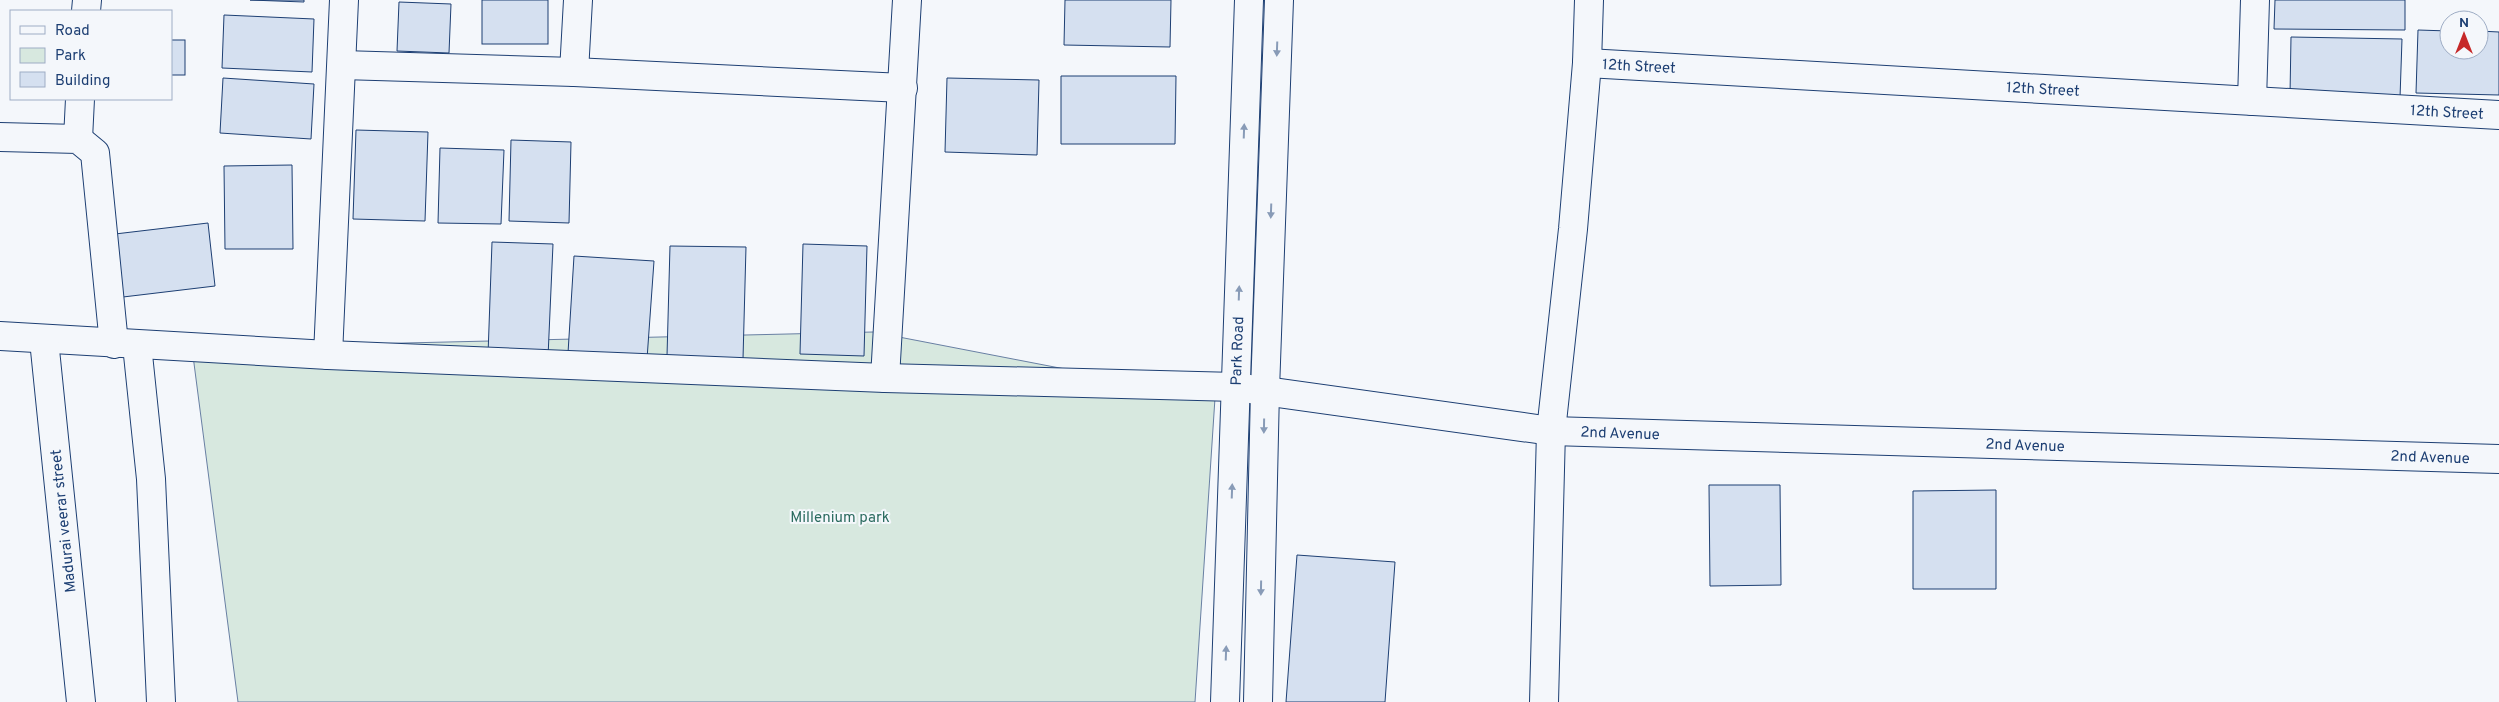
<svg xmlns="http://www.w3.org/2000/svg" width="2499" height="702" viewBox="0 0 2499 702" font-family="Overpass,sans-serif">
	<rect width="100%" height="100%" fill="#f4f7fb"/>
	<polygon fill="#d7e8df" stroke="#687fa3" points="873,332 1215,398 1195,702 238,702 192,348"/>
	<g fill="#d5e0f0" stroke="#1d3f73">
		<polygon points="250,0 304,0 304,2"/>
		<rect x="482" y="0" width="66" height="44"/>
		<polygon points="1065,0 1171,0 1170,47 1064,45"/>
		<polygon points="2275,0 2405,0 2405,30 2274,29"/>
		<polygon points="399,2 451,4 449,53 397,51"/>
		<polygon points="224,15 314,19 312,72 222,68"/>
		<polygon points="2418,30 2449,31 2449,50 2479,50 2479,31 2499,32 2499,95 2416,93"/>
		<polygon points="2291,37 2402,39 2400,98 2290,95"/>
		<rect x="171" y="40" width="14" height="35"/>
		<polygon points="1061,76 1176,76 1175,144 1061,144"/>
		<polygon points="223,78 314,84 311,139 220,133"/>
		<polygon points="947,78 1039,80 1037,155 945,152"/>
		<polygon points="356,130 428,132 425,221 353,219"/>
		<polygon points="511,140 571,142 569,223 509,221"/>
		<polygon points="440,148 504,150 501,224 438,223"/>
		<polygon points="292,165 293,249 225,249 224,166"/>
		<polygon points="208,223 215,286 123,297 115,234"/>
		<polygon points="492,242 553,244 548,357 488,355"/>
		<polygon points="803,244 867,246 864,356 800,354"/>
		<polygon points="670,246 746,247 743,359 667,356"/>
		<polygon points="574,256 654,261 647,359 568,353"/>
		<polygon points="1709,485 1780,485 1781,585 1710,586"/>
		<polygon points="1996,490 1996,589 1913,589 1913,491"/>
		<polygon points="1297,555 1395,562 1385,702 1286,702"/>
	</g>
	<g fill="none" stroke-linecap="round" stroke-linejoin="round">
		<defs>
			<g id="street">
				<polyline points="86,11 87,0"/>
				<polyline points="1587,63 2499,115"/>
				<polyline points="342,65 574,72 903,88"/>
				<polyline points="574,72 578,0"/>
				<polyline points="2252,101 2255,0"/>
				<polyline points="0,137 78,139 95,153 114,344"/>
				<polyline points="78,139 80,99"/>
				<polyline points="0,336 328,355 885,378 1236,387 1551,431 2499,459"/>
				<polyline points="44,340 81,702"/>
				<polyline points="137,345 151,479 161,702"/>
				<polyline points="328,355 344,0"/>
				<polyline points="885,378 907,0"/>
				<polyline points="1544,702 1551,431 1573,229 1587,63 1589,0"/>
			</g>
			<g id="secondary">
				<polyline points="1225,702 1249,0"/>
				<polyline points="1258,702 1265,390 1279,0"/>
			</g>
		</defs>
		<use href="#street" stroke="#1d3f73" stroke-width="30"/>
		<use href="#secondary" stroke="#1d3f73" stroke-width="30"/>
		<use href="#street" stroke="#f4f7fb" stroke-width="28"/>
		<use href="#secondary" stroke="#f4f7fb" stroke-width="28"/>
	</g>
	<defs><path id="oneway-solid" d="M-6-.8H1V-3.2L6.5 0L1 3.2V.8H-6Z" transform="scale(1.25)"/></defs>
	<g fill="#889bb7">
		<use href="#oneway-solid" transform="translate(1277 49) rotate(92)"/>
		<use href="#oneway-solid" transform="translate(1244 131) rotate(-88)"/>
		<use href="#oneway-solid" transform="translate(1271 211) rotate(92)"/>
		<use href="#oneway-solid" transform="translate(1239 293) rotate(-88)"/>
		<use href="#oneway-solid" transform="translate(1264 426) rotate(91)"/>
		<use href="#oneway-solid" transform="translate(1232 491) rotate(-88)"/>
		<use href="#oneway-solid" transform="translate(1261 588) rotate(91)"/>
		<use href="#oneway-solid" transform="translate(1226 653) rotate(-88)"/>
	</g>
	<g text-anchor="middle" stroke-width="4" stroke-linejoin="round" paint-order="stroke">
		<g font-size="15" fill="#1d3f73" stroke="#f4f7fb">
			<text transform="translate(1639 66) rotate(3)" y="5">12th Street</text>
			<text transform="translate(2043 89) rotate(3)" y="5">12th Street</text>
			<text transform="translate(2447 112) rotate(3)" y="5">12th Street</text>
			<text transform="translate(1237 351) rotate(-88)" y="5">Park Road</text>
			<text transform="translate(1620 433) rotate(2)" y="5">2nd Avenue</text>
			<text transform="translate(2025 445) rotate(2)" y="5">2nd Avenue</text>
			<text transform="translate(2430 457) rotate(2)" y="5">2nd Avenue</text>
			<text transform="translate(63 521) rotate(-96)" y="5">Madurai veerar street</text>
		</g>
		<g font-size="15" fill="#2c6c60" stroke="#f4f7fb">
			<text x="840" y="522">Millenium park</text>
		</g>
	</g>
	<rect x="10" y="10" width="162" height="90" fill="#f4f7fb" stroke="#9eadc5"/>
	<rect x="20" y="26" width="25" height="8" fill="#f4f7fb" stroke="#9eadc5"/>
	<text x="55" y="35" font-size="15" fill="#1d3f73">Road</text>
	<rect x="20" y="48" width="25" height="15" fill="#d7e8df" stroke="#9eadc5"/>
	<text x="55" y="60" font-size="15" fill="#1d3f73">Park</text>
	<rect x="20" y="72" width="25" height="15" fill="#d5e0f0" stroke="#9eadc5"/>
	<text x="55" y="85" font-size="15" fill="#1d3f73">Building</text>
	<g transform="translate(2464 35)"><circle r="24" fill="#f4f7fb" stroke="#9eadc5"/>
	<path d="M0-4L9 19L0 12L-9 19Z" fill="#c62828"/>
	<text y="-8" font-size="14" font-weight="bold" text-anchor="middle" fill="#1d3f73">N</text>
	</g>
</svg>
